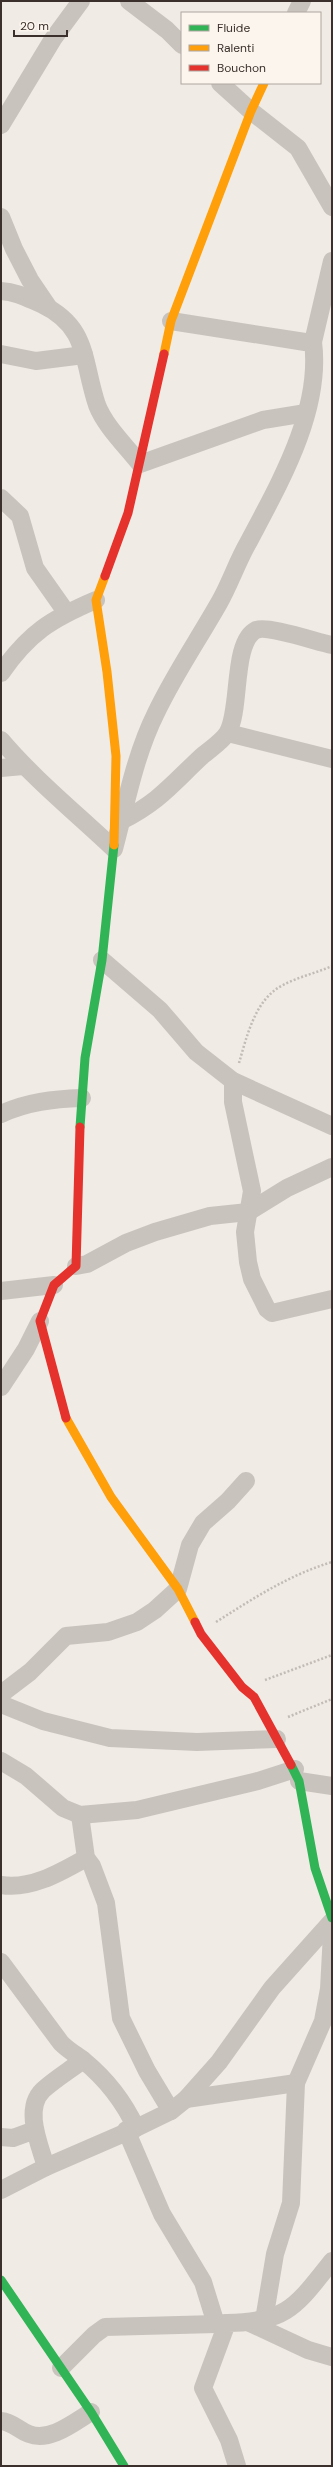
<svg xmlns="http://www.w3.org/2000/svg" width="333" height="2467" viewBox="0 0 333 2467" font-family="'DM Sans',sans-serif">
	<rect width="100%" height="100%" fill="#f0ebe5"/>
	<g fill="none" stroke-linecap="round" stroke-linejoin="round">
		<g stroke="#c2bbb6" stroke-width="2.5" stroke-dasharray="2 2" stroke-linecap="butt">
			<path d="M239,1063c8,-27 16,-64 44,-78 15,-8 33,-12 49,-19"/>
			<path d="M216,1622c38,-24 73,-47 116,-60"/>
			<polyline points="265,1680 332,1655"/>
			<polyline points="288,1717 332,1699"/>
		</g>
		<g stroke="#c9c3be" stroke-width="18">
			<polyline points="129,1 167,30 182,45"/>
			<polyline points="296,13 302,1"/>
			<polyline points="220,83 251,111 298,148 332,207"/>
			<polyline points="1,125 53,39 81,1"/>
			<polyline points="1,217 14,249 30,280 49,308"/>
			<path d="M1,291c16,1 26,7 40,13 48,23 41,56 56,101 8,21 29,41 43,59l123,-44 43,-7"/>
			<polyline points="171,321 305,342 313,342 332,261"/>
			<polyline points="1,354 36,361 84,355"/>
			<polyline points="1,498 20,516 35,568 66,612"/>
			<path d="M1,673c28,-40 50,-54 95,-73"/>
			<polyline points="228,733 332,759"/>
			<path d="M1,740c34,40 75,73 113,109 12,-45 21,-94 42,-136 18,-38 42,-73 63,-110 11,-19 18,-41 29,-60 31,-59 74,-132 65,-201"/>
			<polyline points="1,768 23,766"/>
			<path d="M121,821c38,-19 51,-37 80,-64 8,-7 22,-16 27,-25 13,-23 4,-90 28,-102 11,-5 61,12 76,15"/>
			<polyline points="102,960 160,1010 196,1052 233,1081 332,1126"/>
			<polyline points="233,1081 233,1102 252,1191 245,1232 248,1262 252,1279 267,1309 272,1313 332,1299"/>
			<path d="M1,1114c26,-12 52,-15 81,-16"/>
			<polyline points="76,1266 87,1264 126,1243 155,1232 210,1216 248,1212 287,1188 332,1167"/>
			<polyline points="1,1291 54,1285"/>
			<polyline points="1,1387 26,1349 40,1321"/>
			<polyline points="1,1694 30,1672 66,1636 108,1632 137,1622 155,1610 178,1589 190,1545 203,1523 228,1501 246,1481"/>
			<polyline points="1,1704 43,1721 110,1738 197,1742 277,1739"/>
			<polyline points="1,1761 26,1776 63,1808 80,1815 137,1810 258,1781 295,1769"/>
			<polyline points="299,1781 332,1786"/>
			<polyline points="80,1815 86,1858 92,1866 106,1903 121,2018 147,2071 171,2111"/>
			<path d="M1,1885c30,5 60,-13 85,-27"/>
			<path d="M1,1962l60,81c7,7 14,11 22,17 22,18 41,42 53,68"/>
			<polyline points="186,2099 296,2083"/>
			<polyline points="126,2130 162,2214 203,2282 216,2324 227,2323"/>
			<polyline points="1,2137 13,2138 35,2130"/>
			<path d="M46,2167c-6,-22 -23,-58 -3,-77 12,-11 27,-20 40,-30"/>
			<polyline points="1,2190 46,2167 136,2128 171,2111 186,2099 219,2062 272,1988 332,1921"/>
			<polyline points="264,2320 275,2254 291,2203 296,2083 323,2021 329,1989 332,1933"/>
			<polyline points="250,2323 308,2350 332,2357"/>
			<polyline points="61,2368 94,2335 105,2327 216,2324"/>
			<path d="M1,2421c11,1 18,9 28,13 21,8 44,-11 62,-22"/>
			<path d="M237,2466l-8,-26 -26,-52 24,-65c61,-1 69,-17 105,-62"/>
		</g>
		<g stroke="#30b455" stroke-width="9">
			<polyline points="80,1127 85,1058 102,960 114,845"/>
			<polyline points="291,1765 299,1781 315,1868 332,1918"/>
			<polyline points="1,2280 91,2412 124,2466"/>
		</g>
		<g stroke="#ff9f0a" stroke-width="9">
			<polyline points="164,354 171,321 251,111 264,83"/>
			<polyline points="105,576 96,600 107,672 116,756 114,845"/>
			<polyline points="66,1418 111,1497 178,1589 195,1622"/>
		</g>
		<g stroke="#e5322d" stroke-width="9">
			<polyline points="105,576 128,513 164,354"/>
			<polyline points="66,1418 40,1321 54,1285 76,1266 80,1127"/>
			<polyline points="195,1622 201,1634 242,1687 254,1697 291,1765"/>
		</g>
	</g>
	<rect width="333" height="2467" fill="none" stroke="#3b302b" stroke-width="4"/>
	<rect x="181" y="12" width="140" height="72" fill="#fbf5ee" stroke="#aea6a0"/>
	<rect x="189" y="25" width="20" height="6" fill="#30b455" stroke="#aea6a0"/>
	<text x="217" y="32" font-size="12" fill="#3b302b">Fluide</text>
	<rect x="189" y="45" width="20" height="6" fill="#ff9f0a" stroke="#aea6a0"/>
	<text x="217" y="52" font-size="12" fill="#3b302b">Ralenti</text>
	<rect x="189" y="65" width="20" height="6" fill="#e5322d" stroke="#aea6a0"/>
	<text x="217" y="72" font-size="12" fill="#3b302b">Bouchon</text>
	<path d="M14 30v6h53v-6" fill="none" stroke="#3b302b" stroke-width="2"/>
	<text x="20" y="30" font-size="12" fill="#3b302b" stroke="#fbf5ee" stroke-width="3" paint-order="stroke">20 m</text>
</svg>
